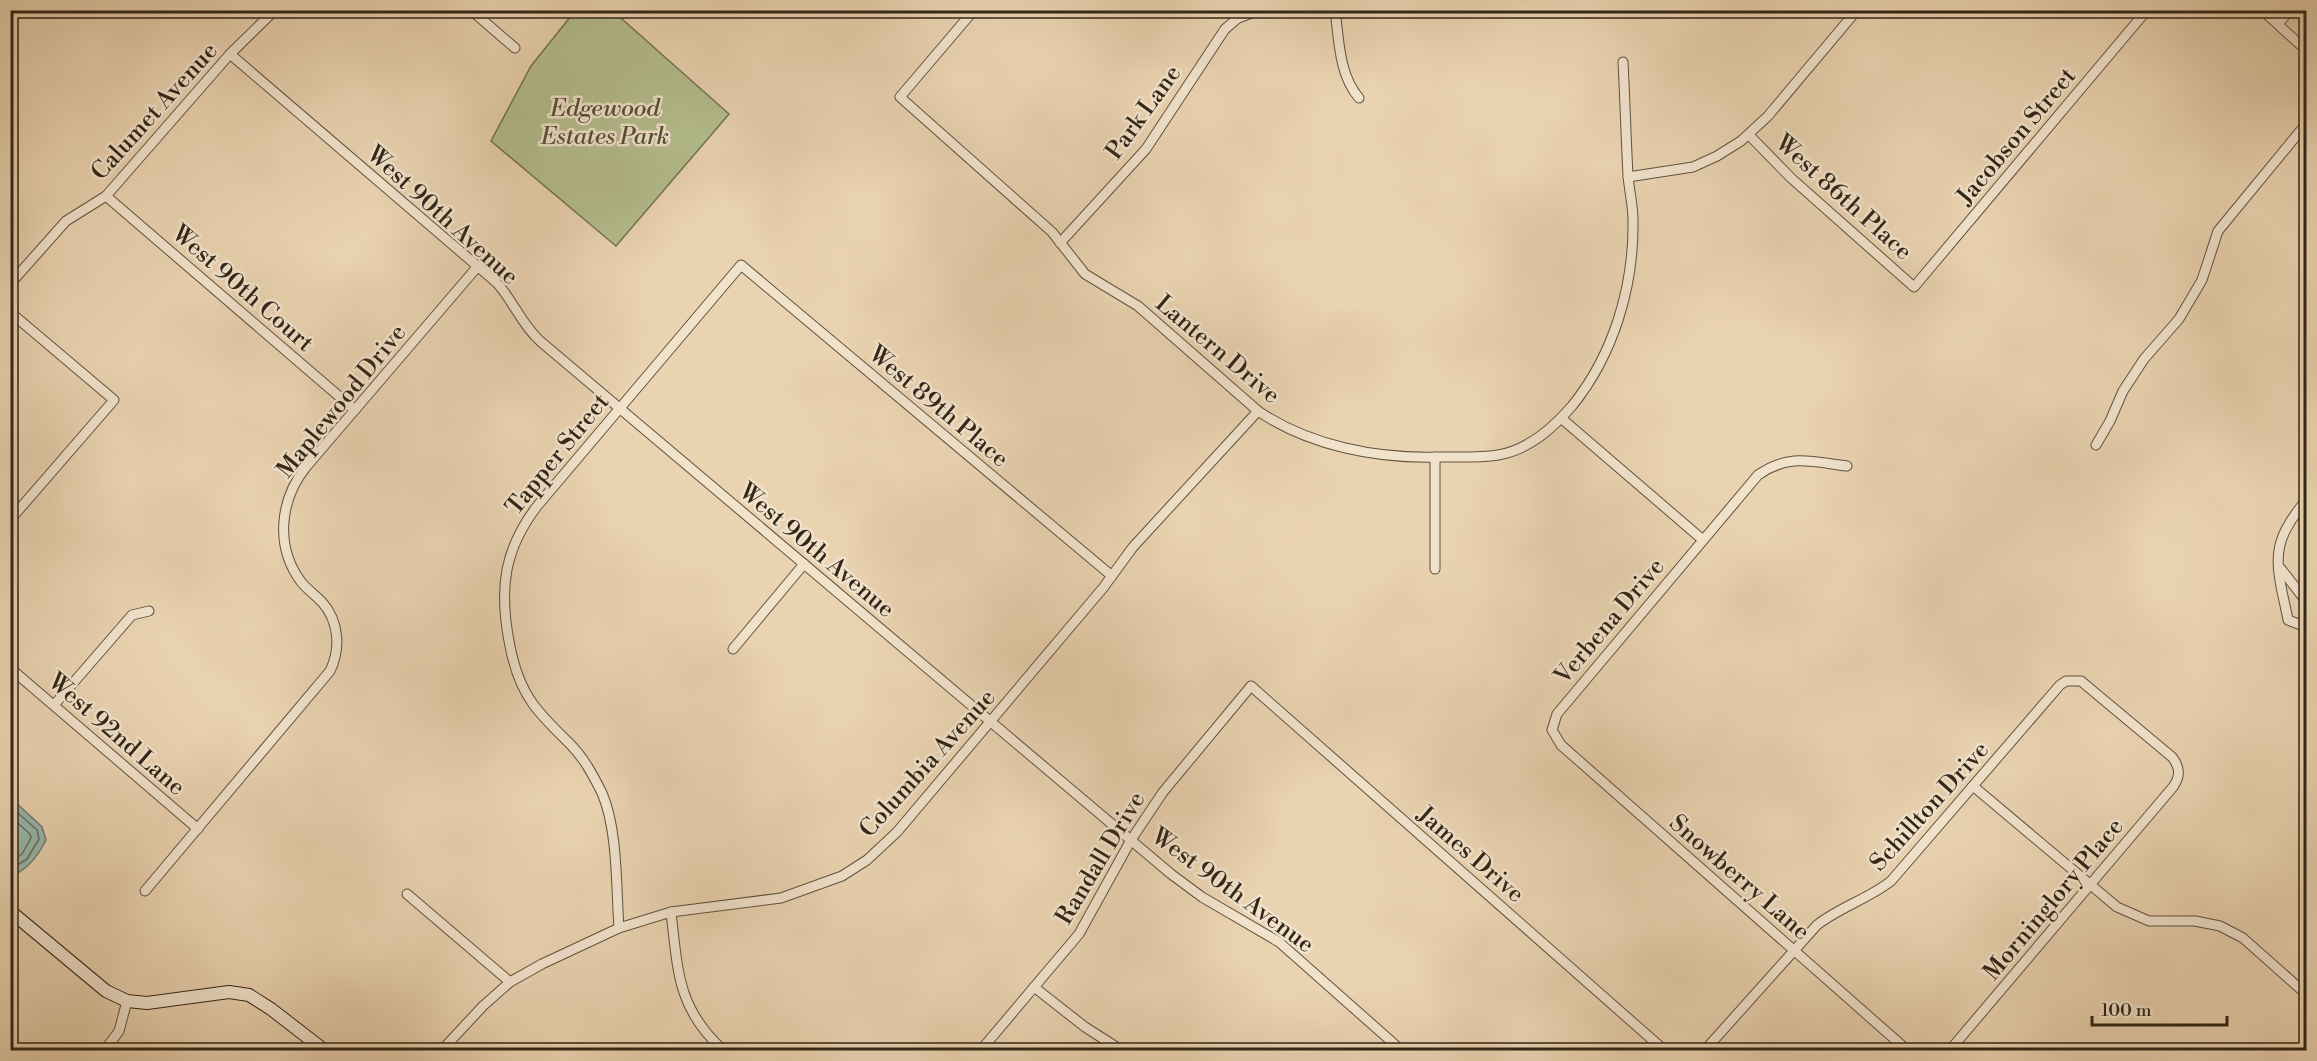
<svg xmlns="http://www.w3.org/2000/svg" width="2317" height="1061" viewBox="0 0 2317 1061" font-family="'Libre Bodoni',serif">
	<rect width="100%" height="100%" fill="#ead3b1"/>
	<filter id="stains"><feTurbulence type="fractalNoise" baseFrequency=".00333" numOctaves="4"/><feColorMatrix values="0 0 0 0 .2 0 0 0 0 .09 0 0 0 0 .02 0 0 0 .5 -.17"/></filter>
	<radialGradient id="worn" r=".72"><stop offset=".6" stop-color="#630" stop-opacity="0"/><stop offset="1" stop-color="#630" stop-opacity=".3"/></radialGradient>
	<polygon fill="#b4bd8e" stroke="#737252" stroke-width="1.5" points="575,11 613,11 729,114 616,246 491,141 531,66"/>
	<path fill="#98b8ac" stroke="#6f7e70" stroke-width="1.5" d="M11,798l31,29 4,13c-8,16 -18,30 -35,36z"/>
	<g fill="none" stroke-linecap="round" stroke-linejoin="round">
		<g stroke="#656f62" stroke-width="1.5">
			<polyline points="10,806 37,830 39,839 27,859 10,870"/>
			<polyline points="10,816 30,834 31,838 22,854 10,862"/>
		</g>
		<defs>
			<g id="street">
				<polyline points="471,10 515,48"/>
				<path d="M974,10l-74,87 152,135 33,42 53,32 120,105c52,35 119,48 181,46 19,0 40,1 59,-2 31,-5 55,-27 74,-49 42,-52 62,-120 61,-186 0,-15 -4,-30 -5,-45 -2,-37 -3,-75 -5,-113"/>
				<path d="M1335,10c4,30 4,65 24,88"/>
				<polyline points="2262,10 2306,50"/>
				<polyline points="2278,24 2290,10"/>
				<path d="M230,54l266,228c17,18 25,42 44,59l631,533 31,23 77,45 122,108"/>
				<polyline points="1749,135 1791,178 1914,287 2147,10"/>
				<polyline points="1628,177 1693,167 1717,156 1741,141 1768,116 1857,10"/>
				<polyline points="106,196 355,410"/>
				<polyline points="1060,243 1146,149 1225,29 1238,18 1260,10"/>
				<polyline points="10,284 66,221 106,196 230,54 275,10"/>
				<polyline points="10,312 114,400 10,520"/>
				<polyline points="1561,418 1703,540"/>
				<polyline points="2096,445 2110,421 2123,391 2144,359 2179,319 2202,280 2218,231 2306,124"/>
				<path d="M1847,466c-34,-4 -58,-13 -89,9l-201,239 -5,16 9,15 346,305"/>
				<path d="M2306,500c-10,13 -22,28 -26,45 -6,23 4,52 8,75l18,7"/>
				<polyline points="1435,569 1435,457"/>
				<polyline points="2281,569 2306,601"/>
				<polyline points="733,649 804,564"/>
				<polyline points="10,668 198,829"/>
				<polyline points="54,705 132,615 149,611"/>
				<polyline points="1973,786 2117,907 2149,921 2195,921 2220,926 2243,938 2306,994"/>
				<path d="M145,891l185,-220c11,-22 9,-50 -8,-69 -7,-7 -14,-12 -20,-19 -27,-35 -23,-82 4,-116l172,-201"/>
				<polyline points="407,894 510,982"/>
				<path d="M671,912c7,59 6,96 52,138"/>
				<path d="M619,928c-3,-41 -1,-98 -17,-135 -9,-18 -18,-35 -32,-49 -13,-13 -26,-25 -37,-40 -14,-19 -20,-40 -24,-63 -10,-53 -5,-92 29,-136l203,-240 371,311"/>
				<polyline points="1034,987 1085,1027 1121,1050"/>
				<polyline points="105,1050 119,1031 127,1001"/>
				<polyline points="442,1050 483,1006 510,982 542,964 619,928 671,912 781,898 842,876 867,860 897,832 1103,588 1133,547 1258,411"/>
				<polyline points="981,1050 1079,934 1131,840 1163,792 1251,686 1664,1050"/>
				<path d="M1705,1050l112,-125c23,-18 51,-26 74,-44l169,-196 6,-4h15l91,76c8,10 9,19 1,30l-223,263"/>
			</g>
			<polyline id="secondary" points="10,911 106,991 127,1001 147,1003 229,992 249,995 271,1009 324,1050"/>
		</defs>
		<use href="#street" stroke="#60513e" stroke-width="11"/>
		<use href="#secondary" stroke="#322617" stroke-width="14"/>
		<use href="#street" stroke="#f1e2cc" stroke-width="9"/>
		<use href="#secondary" stroke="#f1e2cc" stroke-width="12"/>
	</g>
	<g text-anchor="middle" stroke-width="5" stroke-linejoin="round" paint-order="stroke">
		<g font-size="24" font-style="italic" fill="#524c35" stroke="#f1e2cc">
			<text x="605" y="116">Edgewood<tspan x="605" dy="28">Estates Park</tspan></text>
		</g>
		<g font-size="24" fill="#322617" stroke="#f1e2cc">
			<text transform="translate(154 111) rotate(-48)" y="8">Calumet Avenue</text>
			<text transform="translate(1143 112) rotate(-54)" y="8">Park Lane</text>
			<text transform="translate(2016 136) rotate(-50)" y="8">Jacobson Street</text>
			<text transform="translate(1844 197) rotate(42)" y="8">West 86th Place</text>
			<text transform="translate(443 215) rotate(42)" y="8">West 90th Avenue</text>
			<text transform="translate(243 288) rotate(41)" y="8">West 90th Court</text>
			<text transform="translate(1218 349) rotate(40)" y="8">Lantern Drive</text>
			<text transform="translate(341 401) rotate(-51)" y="8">Maplewood Drive</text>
			<text transform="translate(939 406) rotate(40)" y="8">West 89th Place</text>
			<text transform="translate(557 454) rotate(-51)" y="8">Tapper Street</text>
			<text transform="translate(817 550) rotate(40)" y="8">West 90th Avenue</text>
			<text transform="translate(1609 621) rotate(-50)" y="8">Verbena Drive</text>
			<text transform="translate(117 734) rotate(41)" y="8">West 92nd Lane</text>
			<text transform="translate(927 763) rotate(-48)" y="8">Columbia Avenue</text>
			<text transform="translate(1929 806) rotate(-48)" y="8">Schillton Drive</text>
			<text transform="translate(1471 854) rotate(41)" y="8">James Drive</text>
			<text transform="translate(1100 858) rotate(-59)" y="8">Randall Drive</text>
			<text transform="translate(1740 877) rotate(41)" y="8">Snowberry Lane</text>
			<text transform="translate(1233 890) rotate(36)" y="8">West 90th Avenue</text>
			<text transform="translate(2053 899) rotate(-50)" y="8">Morninglory Place</text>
		</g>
	</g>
	<rect width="2317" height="1061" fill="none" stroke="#ead3b1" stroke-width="36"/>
	<rect x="12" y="12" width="2293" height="1037" fill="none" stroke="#322617" stroke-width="3"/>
	<rect x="18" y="18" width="2281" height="1025" fill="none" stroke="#322617" stroke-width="1.5"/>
	<path d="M2092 1016v9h135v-9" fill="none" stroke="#322617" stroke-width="3"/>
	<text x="2101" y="1016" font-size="18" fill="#322617" stroke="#f1e2cc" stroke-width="4.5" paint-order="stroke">100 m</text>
	<rect width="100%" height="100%" filter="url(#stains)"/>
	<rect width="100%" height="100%" fill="url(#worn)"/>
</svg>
